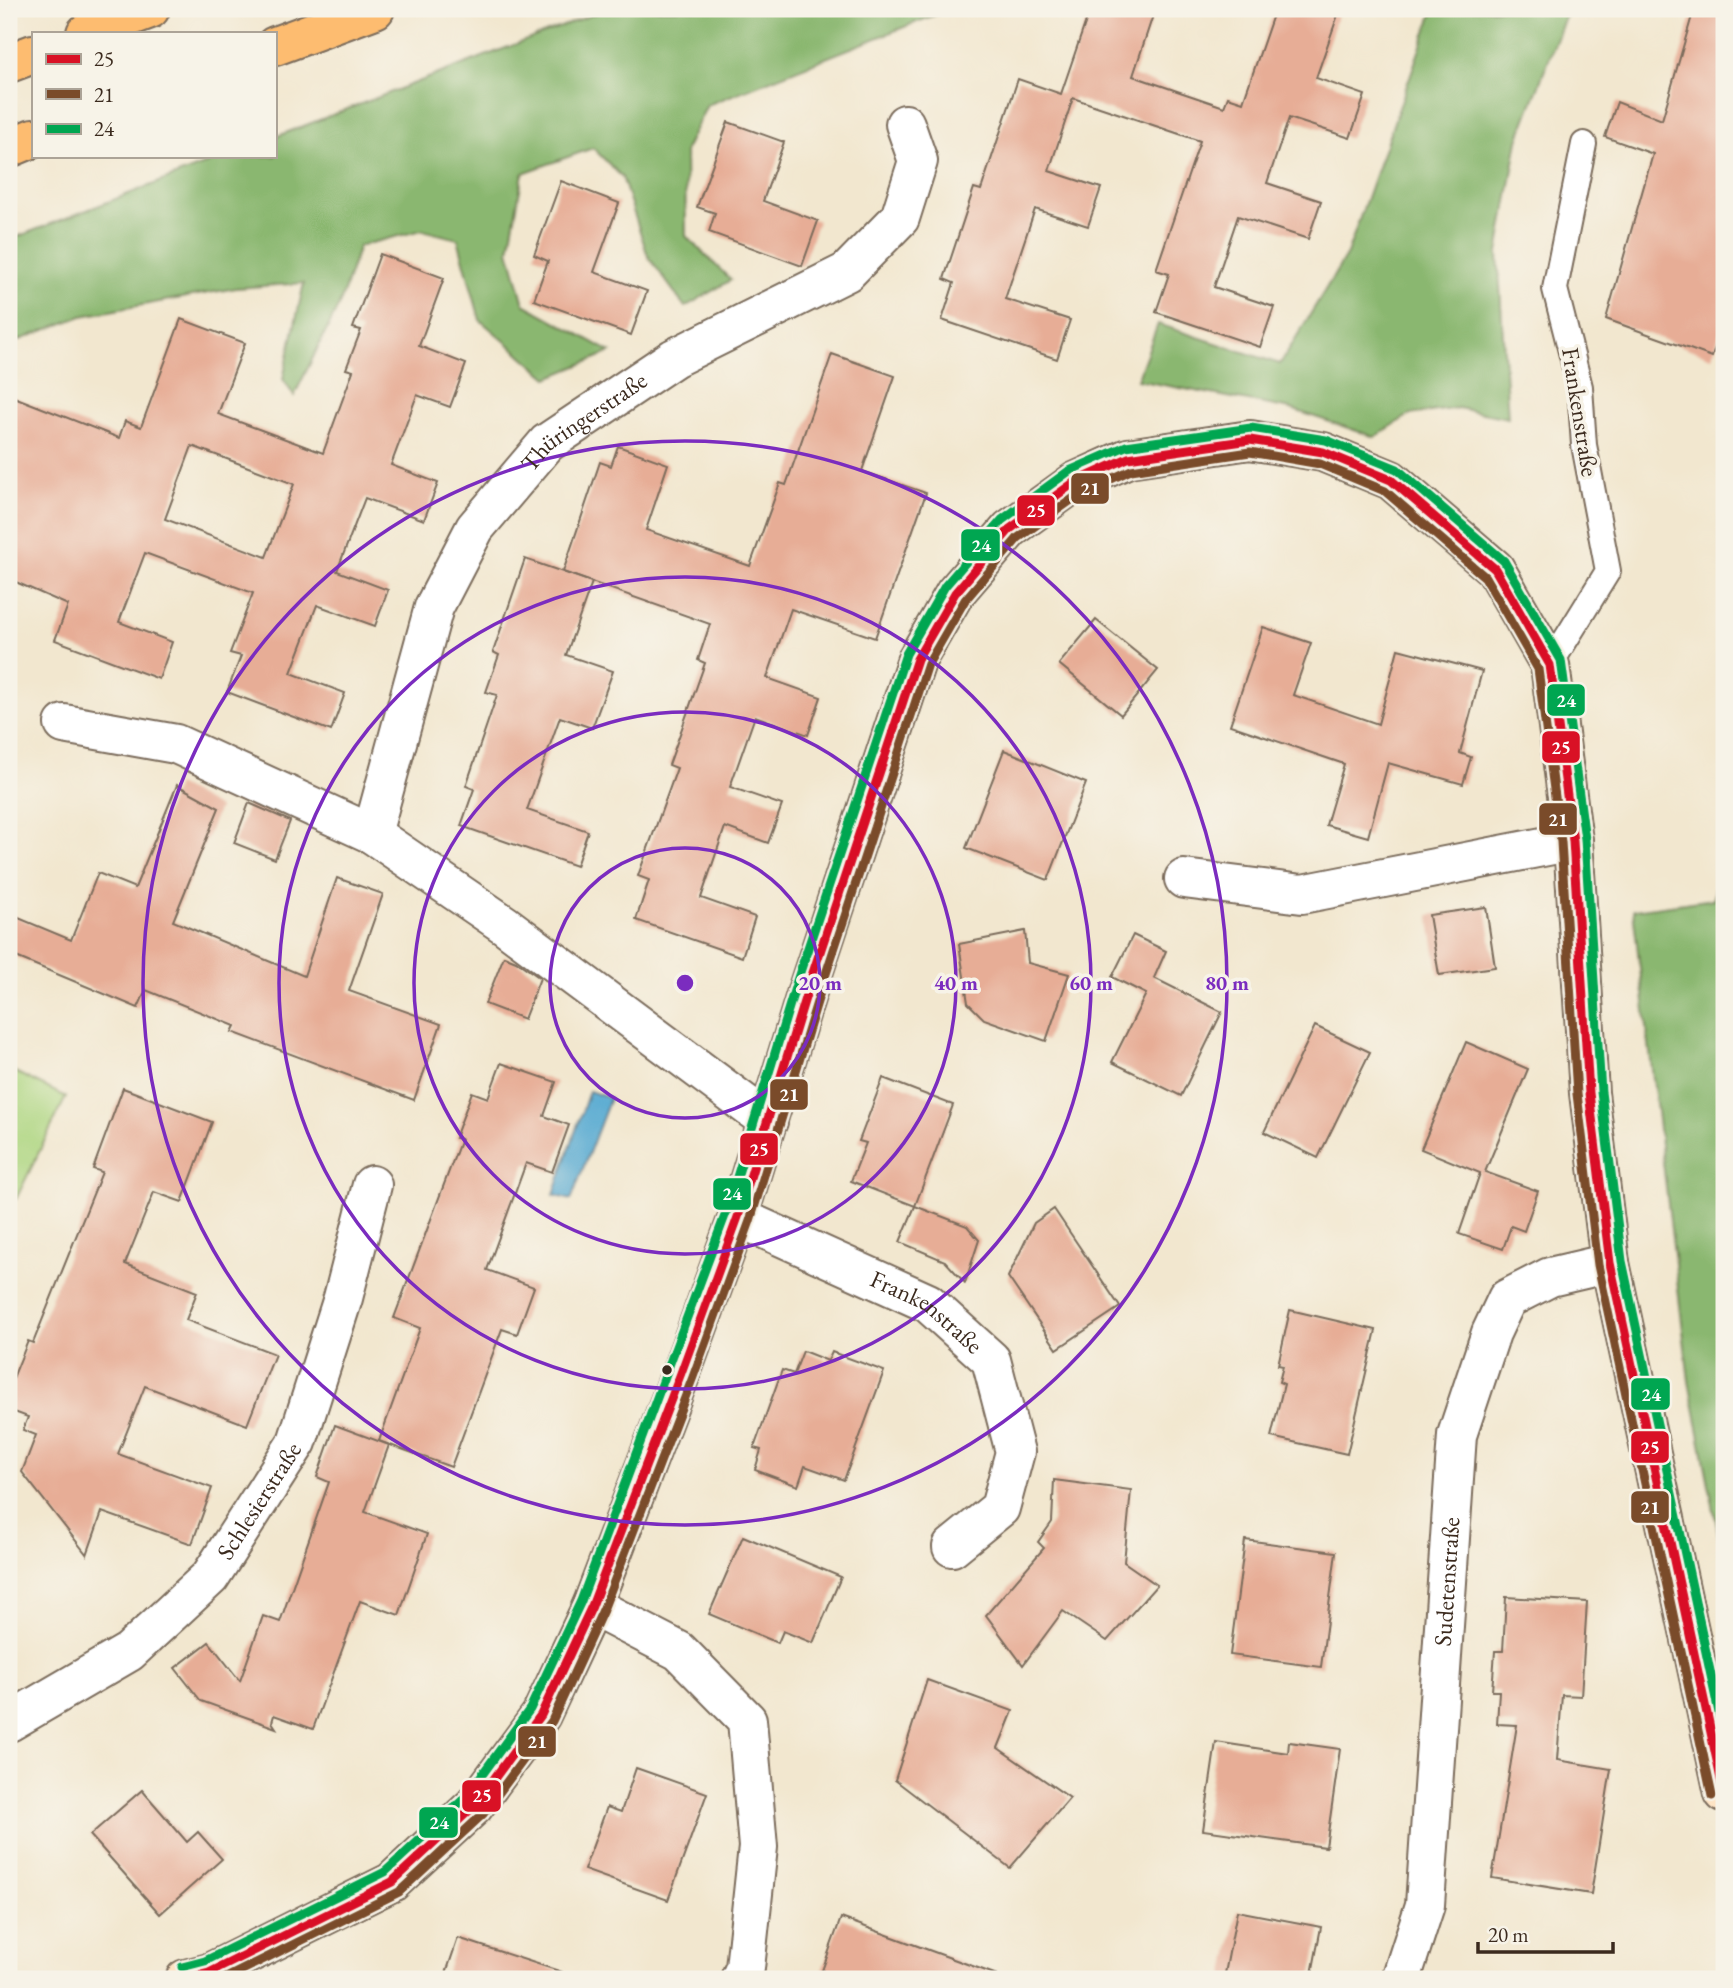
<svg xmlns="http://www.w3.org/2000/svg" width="1733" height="1988" viewBox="0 0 1733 1988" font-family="'EB Garamond',serif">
	<rect width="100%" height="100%" fill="#f7f3e8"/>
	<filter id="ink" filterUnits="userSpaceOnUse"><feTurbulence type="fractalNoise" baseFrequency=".0143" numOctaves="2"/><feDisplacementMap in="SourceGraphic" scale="14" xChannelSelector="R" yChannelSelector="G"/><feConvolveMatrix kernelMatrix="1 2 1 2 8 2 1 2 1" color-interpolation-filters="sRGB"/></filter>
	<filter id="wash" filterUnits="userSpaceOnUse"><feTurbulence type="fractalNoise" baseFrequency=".00686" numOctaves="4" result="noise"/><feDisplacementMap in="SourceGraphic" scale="28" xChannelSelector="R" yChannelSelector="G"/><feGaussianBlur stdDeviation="1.57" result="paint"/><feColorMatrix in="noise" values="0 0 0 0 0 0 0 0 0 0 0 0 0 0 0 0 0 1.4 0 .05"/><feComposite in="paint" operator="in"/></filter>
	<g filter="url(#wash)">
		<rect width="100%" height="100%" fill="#f2e7cf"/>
		<polygon fill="#aed681" stroke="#748050" stroke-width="2" points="9,1069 66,1097 16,1199 9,1196"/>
		<g fill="#8ab76f" stroke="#627046" stroke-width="2">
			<polygon points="607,9 950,9 707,105 685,150 686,236 731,280 685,307 648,256 622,177 593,148 523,173 509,250 524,304 611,352 548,378 480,320 458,239 422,230 359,246 340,303 294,396 283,379 304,283 236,288 82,316 9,344 9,240 227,156 275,156 275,137"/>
			<polygon points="1434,9 1568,9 1518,140 1498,253 1508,418 1458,408 1409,415 1375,437 1291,409 1137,380 1158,324 1280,364 1347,254"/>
			<polygon points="1724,840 1724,1562 1689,1381 1633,910 1714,899"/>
		</g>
		<polygon fill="#55a9d1" stroke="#486a78" stroke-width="2" points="589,1091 610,1098 571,1200 554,1195"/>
		<g id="blocks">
			<g fill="#e7ad96" fill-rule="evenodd">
				<polygon points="1090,9 1155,9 1133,76 1224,107 1228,97 1243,102 1275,9 1340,9 1316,78 1365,95 1350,138 1289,118 1267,183 1321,201 1308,239 1238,216 1214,287 1274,307 1260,347 1156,312 1169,274 1156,270 1200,141 1073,98 1049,171 1101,188 1088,226 1035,209 1005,299 1070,320 1057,359 942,320 954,283 944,279 974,188 981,190 1018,79 1061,94"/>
				<polygon points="1694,9 1724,9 1724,320 1712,357 1606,319 1653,154 1605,137 1617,102 1662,120"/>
				<polygon points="728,122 784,142 763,201 818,221 802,266 709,232 715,213 697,207"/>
				<polygon points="561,181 619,203 594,272 647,291 631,335 534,300 548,261 534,255"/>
				<path d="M380,254l64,24 -25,68 47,18 -16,43 -33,-12 -26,70 47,18 -14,37 -59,-22 -28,73 51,19 -13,36 -58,-21 -26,68 54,20 -14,38 -104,-39 14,-36 -11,-3 23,-60 -108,-40 -26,69 53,20 -13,37 -104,-39 13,-35 -59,-26v-184l110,43 6,-17 16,6 40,-108 64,24 -27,71 105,39 30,-82 -7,-2 15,-39 -8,-2zM192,446l102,38 -28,73 -101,-38z"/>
				<polygon points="832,354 895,376 862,471 926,493 875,638 791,609 767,678 821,697 808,735 755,716 730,787 782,805 768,843 725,827 701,898 755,917 742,957 636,920 649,880 638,876 677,768 669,765 705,663 698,660 710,624 563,572 600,462 611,466 618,446 668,464 646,530 750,566 780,483 786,485"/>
				<polygon points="525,559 592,582 566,655 613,671 592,728 560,717 527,810 588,831 576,866 461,826 474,789 466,786 497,695 486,692 499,655 493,652"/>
				<polygon points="1096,620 1158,670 1121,715 1059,664"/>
				<polygon points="1263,627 1311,643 1293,695 1378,724 1398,649 1482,671 1460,753 1471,757 1463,784 1388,763 1368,837 1326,825 1344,764 1230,725"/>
				<polygon points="1004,750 1086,783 1048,880 966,848"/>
				<polygon points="177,785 219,808 173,921 304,976 337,878 383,894 349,991 441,1024 414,1100 232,1032 235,1026 146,990 138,1008 9,954 9,914 71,940 98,873 135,888"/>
				<polygon points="249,803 290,821 275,859 234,843"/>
				<polygon points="1486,907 1495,967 1439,975 1429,915"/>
				<polygon points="1025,931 1028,963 1069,974 1046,1041 984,1019 968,1003 959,944"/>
				<polygon points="1133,935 1166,951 1154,978 1222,1012 1181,1096 1112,1062 1146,994 1112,977"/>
				<polygon points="504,956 516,961 540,978 524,1019 485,1004"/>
				<polygon points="1315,1026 1370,1052 1318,1158 1264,1132"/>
				<polygon points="1466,1042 1528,1069 1485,1172 1538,1191 1524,1231 1511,1226 1503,1249 1459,1234 1480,1173 1421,1149"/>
				<polygon points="501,1063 556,1082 544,1116 569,1125 552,1172 526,1163 487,1270 534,1287 517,1334 502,1329 451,1467 379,1441 420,1328 394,1318 461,1139 455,1138 472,1092 488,1098"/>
				<polygon points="883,1078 953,1105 915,1206 851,1181 866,1143 859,1141"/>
				<polygon points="123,1088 212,1122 182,1202 154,1192 125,1264 197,1292 186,1320 275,1354 247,1425 145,1386 118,1454 212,1488 192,1544 102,1512 87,1555 22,1472 36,1435 23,1430 28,1417 9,1410 9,1388 28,1341 33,1343 102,1172 93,1169"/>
				<polygon points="915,1206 967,1226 979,1240 965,1283 945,1261 900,1242"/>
				<polygon points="1054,1209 1120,1307 1057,1349 1008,1277 1034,1223"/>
				<polygon points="1290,1310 1376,1330 1347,1454 1271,1437 1284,1384 1279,1382 1283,1366 1278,1365"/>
				<polygon points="803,1351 828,1361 832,1352 884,1371 844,1480 805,1466 798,1486 755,1470 761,1450 754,1448 782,1370 794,1374"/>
				<polygon points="335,1425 389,1445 365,1512 427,1534 399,1615 360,1601 313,1729 274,1715 272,1722 276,1728 201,1701 175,1668 209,1642 240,1681 263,1616 280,1622 329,1482 317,1477"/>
				<polygon points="1054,1480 1131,1490 1124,1562 1157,1585 1107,1641 1063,1611 1023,1665 986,1615 1044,1548 1038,1542 1052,1522"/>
				<polygon points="743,1536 841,1577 813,1643 783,1631 778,1643 709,1614"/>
				<polygon points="1245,1540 1336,1552 1321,1667 1230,1655"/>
				<polygon points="1506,1597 1587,1602 1581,1696 1562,1695 1557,1760 1611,1769 1591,1894 1492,1878 1517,1725 1497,1724 1499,1691 1492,1691 1495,1651 1503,1651"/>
				<polygon points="927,1680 1013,1711 998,1748 1070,1798 1010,1868 895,1780"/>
				<polygon points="1216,1742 1288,1753 1289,1742 1340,1749 1326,1847 1203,1830"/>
				<polygon points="636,1768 707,1793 668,1900 584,1870 607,1807 621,1812"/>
				<polygon points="142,1790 187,1842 198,1832 222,1859 160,1914 90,1835"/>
				<polygon points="1237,1911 1321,1927 1311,1979 1224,1979"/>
				<polygon points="841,1918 997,1975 996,1979 819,1979"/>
				<polygon points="458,1938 562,1972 561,1979 444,1979"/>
			</g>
		</g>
	</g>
	<g filter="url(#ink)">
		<use href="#blocks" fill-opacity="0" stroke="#7b6c5c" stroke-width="2"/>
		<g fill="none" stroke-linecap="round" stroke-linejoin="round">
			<defs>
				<polyline id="lane" points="1550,665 1608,571 1584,445 1580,387 1555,289 1584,144"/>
				<g id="street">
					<polyline points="64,724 176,744 372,834 505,925 768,1121"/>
					<path id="s1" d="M372,834l62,-227 41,-79 72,-85 127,-85 173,-86 53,-54 18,-57 -13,-37"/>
					<polyline points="1184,879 1302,894 1573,841"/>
					<path id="s2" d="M738,1217l190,86 63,57 24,92 -15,56 -48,39"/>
					<polyline points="592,1606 679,1651 747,1720 758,1847 745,1968 740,1979"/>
					<path id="s3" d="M9,1722l120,-70 81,-75 87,-135 46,-144 29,-113"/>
					<path id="s4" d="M1401,1979l24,-74 32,-470 34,-102 16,-34 43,-22 60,-14"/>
				</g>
				<polyline id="secondary" points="185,1979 209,1973 392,1882 474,1806 541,1715 592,1606 681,1373 738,1217 809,985 917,659 955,593 1010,529 1075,482 1128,458 1250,440 1323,452 1391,480 1495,569 1550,665 1573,841 1589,1093 1610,1263 1724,1793"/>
				<g id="highway">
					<polyline points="86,33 150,9"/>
					<polyline points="275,46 375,9"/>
					<polyline points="9,63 33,54"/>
					<polyline points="9,148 33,138"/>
				</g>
			</defs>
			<use href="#lane" stroke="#7b6c5c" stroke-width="28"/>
			<use href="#street" stroke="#7b6c5c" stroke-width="42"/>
			<use href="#secondary" stroke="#7b6c5c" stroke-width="42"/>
			<use href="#highway" stroke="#7b6c5c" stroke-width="42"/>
			<use href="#lane" stroke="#fff" stroke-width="24"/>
			<use href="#street" stroke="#fff" stroke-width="38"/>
			<use href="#secondary" stroke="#fee4c5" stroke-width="38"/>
			<use href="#highway" stroke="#fdbc6f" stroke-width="38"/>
			<defs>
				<polyline id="bus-1" points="185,1979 209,1973 392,1882 474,1806 541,1715 592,1606 681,1373 738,1217 809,985 917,659 955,593 1010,529 1075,482 1128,458 1250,440 1323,452 1391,480 1495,569 1550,665 1573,841 1589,1093 1610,1263 1724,1793"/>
				<polyline id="bus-2" points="224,1979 399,1892 483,1814 552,1721 603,1610 693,1377 750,1221 821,989 928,664 965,600 1018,538 1081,493 1131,470 1250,452 1320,464 1385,491 1485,577 1538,669 1561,842 1577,1094 1598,1265 1712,1796"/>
				<polyline id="bus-3" points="182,1967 205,1961 385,1872 465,1798 530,1709 581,1601 726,1213 797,981 906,654 945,586 1002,520 1069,471 1126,446 1251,428 1326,440 1397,469 1504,561 1561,660 1585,839 1601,1092 1622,1261 1724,1736"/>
			</defs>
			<use href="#bus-1" stroke="#f7f3e8" stroke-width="14"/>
			<use href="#bus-2" stroke="#f7f3e8" stroke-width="14"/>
			<use href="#bus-3" stroke="#f7f3e8" stroke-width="14"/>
			<use href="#bus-1" stroke="#d91125" stroke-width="9"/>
			<use href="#bus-2" stroke="#7a4b2a" stroke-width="9"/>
			<use href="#bus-3" stroke="#00a651" stroke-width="9"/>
		</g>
	</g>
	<g fill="none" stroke="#7b2cbf" stroke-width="3.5">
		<circle cx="685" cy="983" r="135"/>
		<circle cx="685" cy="983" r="271"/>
		<circle cx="685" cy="983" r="406"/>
		<circle cx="685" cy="983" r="542"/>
	</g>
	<circle fill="#3b2a1e" stroke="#f7f3e8" stroke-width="2.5" cx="667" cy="1370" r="6"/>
	<g text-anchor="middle" stroke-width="7" stroke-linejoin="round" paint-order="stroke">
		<g font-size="24" fill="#3b2a1e" stroke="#f7f3e8">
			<text transform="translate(1580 412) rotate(81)" y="8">Frankenstraße</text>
			<text dy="8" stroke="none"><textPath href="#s1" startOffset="478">Thüringerstraße</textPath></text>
			<text dy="8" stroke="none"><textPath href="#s2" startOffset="212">Frankenstraße</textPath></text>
			<text dy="8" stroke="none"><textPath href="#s3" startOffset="340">Schlesierstraße</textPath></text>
			<text dy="8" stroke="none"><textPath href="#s4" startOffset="402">Sudetenstraße</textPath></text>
		</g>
	</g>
	<circle cx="685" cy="983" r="10" fill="#7b2cbf" stroke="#f7f3e8" stroke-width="3.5"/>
	<g font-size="21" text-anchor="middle" font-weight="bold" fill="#7b2cbf" stroke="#f7f3e8" stroke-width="7" stroke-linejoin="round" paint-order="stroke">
		<text x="820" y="990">20 m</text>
		<text x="956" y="990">40 m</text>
		<text x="1091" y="990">60 m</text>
		<text x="1227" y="990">80 m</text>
	</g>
	<g stroke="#f7f3e8" stroke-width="2.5">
		<rect x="1070" y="472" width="40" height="33" rx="7" fill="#7a4b2a"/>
		<rect x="1016" y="494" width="40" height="33" rx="7" fill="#d91125"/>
		<rect x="960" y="528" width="41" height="34" rx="7" fill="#00a651"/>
		<rect x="1546" y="683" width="40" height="34" rx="7" fill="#00a651"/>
		<rect x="1541" y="730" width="40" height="34" rx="7" fill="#d91125"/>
		<rect x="1538" y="802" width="40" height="34" rx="7" fill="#7a4b2a"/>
		<rect x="769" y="1078" width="40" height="33" rx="7" fill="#7a4b2a"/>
		<rect x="739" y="1132" width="40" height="34" rx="7" fill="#d91125"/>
		<rect x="712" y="1177" width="40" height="34" rx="7" fill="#00a651"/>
		<rect x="1630" y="1377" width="41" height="34" rx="7" fill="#00a651"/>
		<rect x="1630" y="1430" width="40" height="34" rx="7" fill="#d91125"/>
		<rect x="1630" y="1490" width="40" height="34" rx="7" fill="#7a4b2a"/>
		<rect x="517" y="1725" width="40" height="33" rx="7" fill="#7a4b2a"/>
		<rect x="461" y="1779" width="41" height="34" rx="7" fill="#d91125"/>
		<rect x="418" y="1806" width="41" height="33" rx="7" fill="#00a651"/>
	</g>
	<g font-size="19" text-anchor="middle" font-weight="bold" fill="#fff">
		<text x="1090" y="495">21</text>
		<text x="1036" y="517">25</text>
		<text x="981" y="552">24</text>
		<text x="1566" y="707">24</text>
		<text x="1561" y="754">25</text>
		<text x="1558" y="826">21</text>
		<text x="789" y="1101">21</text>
		<text x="759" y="1156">25</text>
		<text x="732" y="1200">24</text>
		<text x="1651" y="1401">24</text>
		<text x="1650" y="1454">25</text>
		<text x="1650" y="1514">21</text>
		<text x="537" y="1748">21</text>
		<text x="482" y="1802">25</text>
		<text x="439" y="1829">24</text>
	</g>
	<rect width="1733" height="1988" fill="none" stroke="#f7f3e8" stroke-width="35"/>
	<rect x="32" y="32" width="245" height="126" fill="#f7f3e8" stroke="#aca397" stroke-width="2"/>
	<rect x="46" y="54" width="35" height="10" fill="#d91125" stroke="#aca397" stroke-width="2"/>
	<text x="94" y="66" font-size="21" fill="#3b2a1e">25</text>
	<rect x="46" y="89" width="35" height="10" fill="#7a4b2a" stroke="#aca397" stroke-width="2"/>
	<text x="94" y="102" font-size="21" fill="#3b2a1e">21</text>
	<rect x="46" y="124" width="35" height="10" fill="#00a651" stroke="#aca397" stroke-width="2"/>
	<text x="94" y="136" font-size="21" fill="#3b2a1e">24</text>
	<path d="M1478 1942v10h135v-10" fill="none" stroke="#3b2a1e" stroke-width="3.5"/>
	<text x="1488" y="1942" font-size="21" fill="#3b2a1e" stroke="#f7f3e8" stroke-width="5" paint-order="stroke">20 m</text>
</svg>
